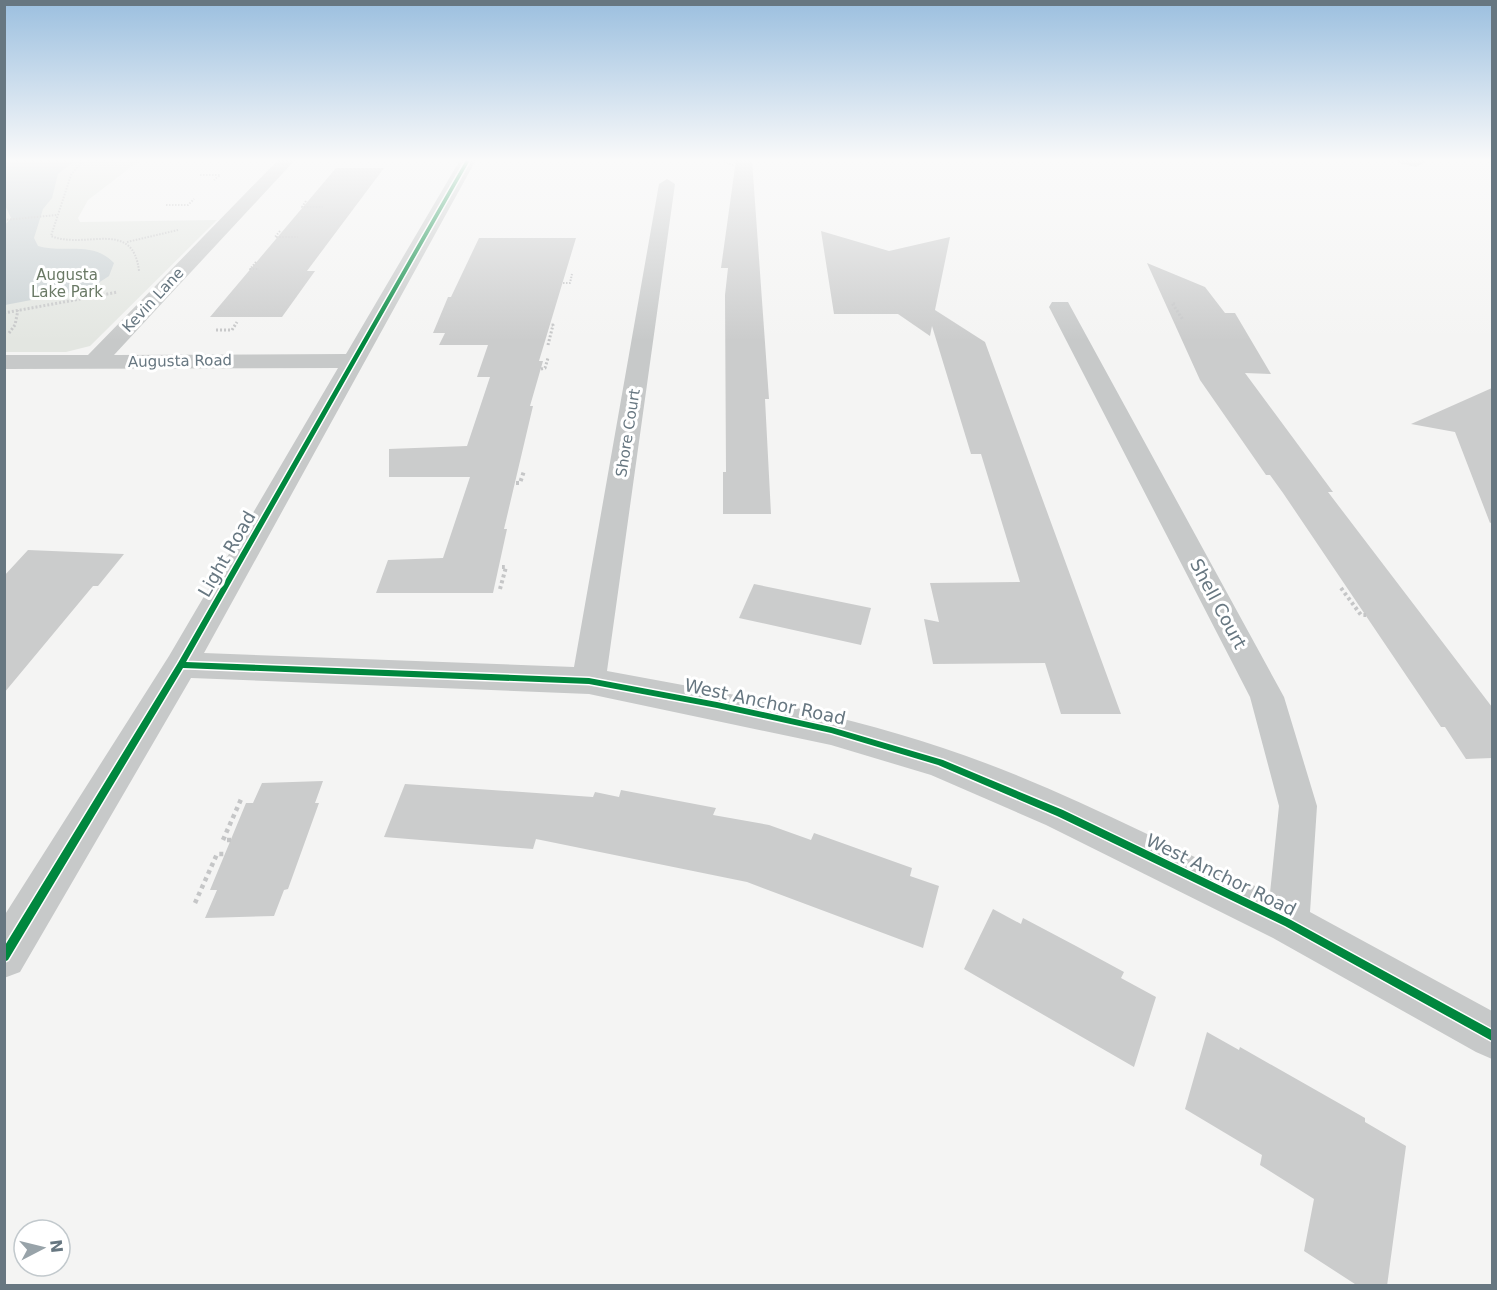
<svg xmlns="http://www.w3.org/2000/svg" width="1497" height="1290" viewBox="0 0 1497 1290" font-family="'DejaVu Sans',sans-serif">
	<rect width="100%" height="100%" fill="#f4f4f3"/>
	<polygon fill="#e3e6e1" points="4,160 140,160 88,200 78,218 80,222 217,220 90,346 66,352 5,352"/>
	<path fill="#c8d0d2" d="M5,160h70l-17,14 -6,24 -9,11 -9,29 4,8c26,8 54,-6 76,17l-5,13 -20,13 -84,16v-80l6,-7 -6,-13z"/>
	<g fill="#cbcccc">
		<polygon points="736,160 752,160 769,399 765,399 771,514 723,514 723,472 726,472 725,295 728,268 721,268"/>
		<polygon points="336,168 384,168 307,271 315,271 282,317 210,317"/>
		<polygon points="821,231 889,251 950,237 935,310 985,342 1121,714 1061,714 1045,663 933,664 924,619 939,622 930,583 1020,582 981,454 971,454 932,326 930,336 898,314 834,314"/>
		<polygon points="479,238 576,238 539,361 543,361 530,406 533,406 504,529 507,529 493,593 376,593 388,560 443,558 470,477 389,477 389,449 467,446 490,377 477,377 488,345 439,345 445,333 433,333 448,297 451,297"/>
		<polygon points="1147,263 1205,287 1225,313 1235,313 1271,374 1245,373 1333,492 1328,492 1492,707 1492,758 1466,759 1445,727 1441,727 1283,493 1270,475 1266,475 1200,380"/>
		<polygon points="1492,388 1492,522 1490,523 1455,432 1411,424"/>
		<polygon points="28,550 124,554 98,586 93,586 4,693 4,576"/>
		<polygon points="754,584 871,608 861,645 739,618"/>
		<polygon points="323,781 315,803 319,803 288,889 284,890 274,916 205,918 217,890 210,890 246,803 253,803 262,783"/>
		<polygon points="405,784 593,797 595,792 619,797 621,790 716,808 713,815 769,825 811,840 814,833 912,868 910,876 939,886 923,948 747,882 536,839 533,849 384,837"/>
		<polygon points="993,909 1021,924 1023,918 1076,946 1124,972 1121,978 1156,997 1134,1067 964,969"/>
		<polygon points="1207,1032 1239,1050 1240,1047 1365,1118 1365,1122 1406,1146 1387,1286 1358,1286 1304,1251 1314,1199 1260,1165 1262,1155 1185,1109"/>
	</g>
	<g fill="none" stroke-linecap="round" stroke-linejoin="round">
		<g stroke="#c5c6c7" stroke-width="2" stroke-dasharray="1.5 1.5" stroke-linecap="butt">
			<path d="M83,160l-12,15 -20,61c35,14 82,-18 88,35"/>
			<polyline points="721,160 735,166"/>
			<polyline points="200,175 220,175 214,180"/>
			<polyline points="306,201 302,207 323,207"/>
			<polyline points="166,205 188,205 194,199"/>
			<polyline points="4,220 57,215"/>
			<polyline points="280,231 275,237 298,237"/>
			<polyline points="127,242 178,230"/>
			<polyline points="256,262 250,269 259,269"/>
			<polyline points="563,283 570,283 572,274"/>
		</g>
		<g stroke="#c5c6c7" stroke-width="3" stroke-dasharray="2 2" stroke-linecap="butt">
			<polyline points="1175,304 1172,303 1183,320"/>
			<polyline points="4,313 118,292"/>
			<polyline points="216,330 232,330 237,322"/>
			<polyline points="9,333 15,325 18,310"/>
			<polyline points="548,345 553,325 550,325"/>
			<polyline points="541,369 545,368 548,358"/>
		</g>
		<g stroke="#c5c6c7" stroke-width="4" stroke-dasharray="3 3" stroke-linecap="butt">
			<polyline points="516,483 520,483 524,471"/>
			<polyline points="1341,588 1361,615 1366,615"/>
			<polyline points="500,589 506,567 502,567"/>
		</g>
		<g stroke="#c5c6c7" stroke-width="4.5" stroke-dasharray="4 4" stroke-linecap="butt">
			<polyline points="231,840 223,840 242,797"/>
			<polyline points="195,903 217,854 225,854"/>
		</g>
		<g fill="#c7c9c9" fill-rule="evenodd">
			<path d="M278,160h17l-181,195 232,-1 114,-194h16l-272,493 370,14 85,-483 8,-5 8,5 -68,487c113,21 227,40 336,77 112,37 220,95 327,145l9,-87 -29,-109 -201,-390 3,-5h16l216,395 33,109 -7,106 182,99v48l-16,-7 -203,-114 -227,-113 -115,-50 -100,-30 -242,-51 -398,-16 -171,294 -16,6v-62l165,-260 169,-288 -334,1v-14h84z"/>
			<polygon points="1397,160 1423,160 1424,162 1416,167 1399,163"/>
		</g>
		<defs>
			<polygon id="cycleway" points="466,160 470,160 186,662 589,678 717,702 831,727 943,760 1063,810 1291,920 1492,1030 1492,1041 1285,926 1057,816 938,765 831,733 717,708 589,684 183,668 8,960 4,962 4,947 178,663"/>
		</defs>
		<use href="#cycleway" stroke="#fff" stroke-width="3"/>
		<use href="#cycleway" fill="#00873e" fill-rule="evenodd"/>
	</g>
	<linearGradient id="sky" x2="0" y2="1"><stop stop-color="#9bbfdf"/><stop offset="0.47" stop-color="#fafafa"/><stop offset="1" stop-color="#fafafa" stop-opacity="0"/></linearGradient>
	<rect width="1497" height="341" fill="url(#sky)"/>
	<g text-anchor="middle" stroke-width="6" stroke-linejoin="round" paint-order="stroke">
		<g font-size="15" fill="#6a7965" stroke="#fff">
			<text x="67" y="280">Augusta<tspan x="67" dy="17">Lake Park</tspan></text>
		</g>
		<g font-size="15" fill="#677781" stroke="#fff">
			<text transform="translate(153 300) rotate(-47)" y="5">Kevin Lane</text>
			<text transform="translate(180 361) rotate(-1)" y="5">Augusta Road</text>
			<text transform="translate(628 433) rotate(-81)" y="5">Shore Court</text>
		</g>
		<g font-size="18" fill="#677781" stroke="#fff">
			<text transform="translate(227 554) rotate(-60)" y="6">Light Road</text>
			<text transform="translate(1218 604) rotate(62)" y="6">Shell Court</text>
			<text transform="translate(765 702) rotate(12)" y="6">West Anchor Road</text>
			<text transform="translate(1221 875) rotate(26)" y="6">West Anchor Road</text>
		</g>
	</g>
	<rect width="1497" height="1290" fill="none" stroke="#677781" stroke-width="12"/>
	<g transform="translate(42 1248) rotate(83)"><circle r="28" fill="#ffffff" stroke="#c2c9cd" stroke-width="1.5"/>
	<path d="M0-4.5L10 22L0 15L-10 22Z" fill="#98a3a9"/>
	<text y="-9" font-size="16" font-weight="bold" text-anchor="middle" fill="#677781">N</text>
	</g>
</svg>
